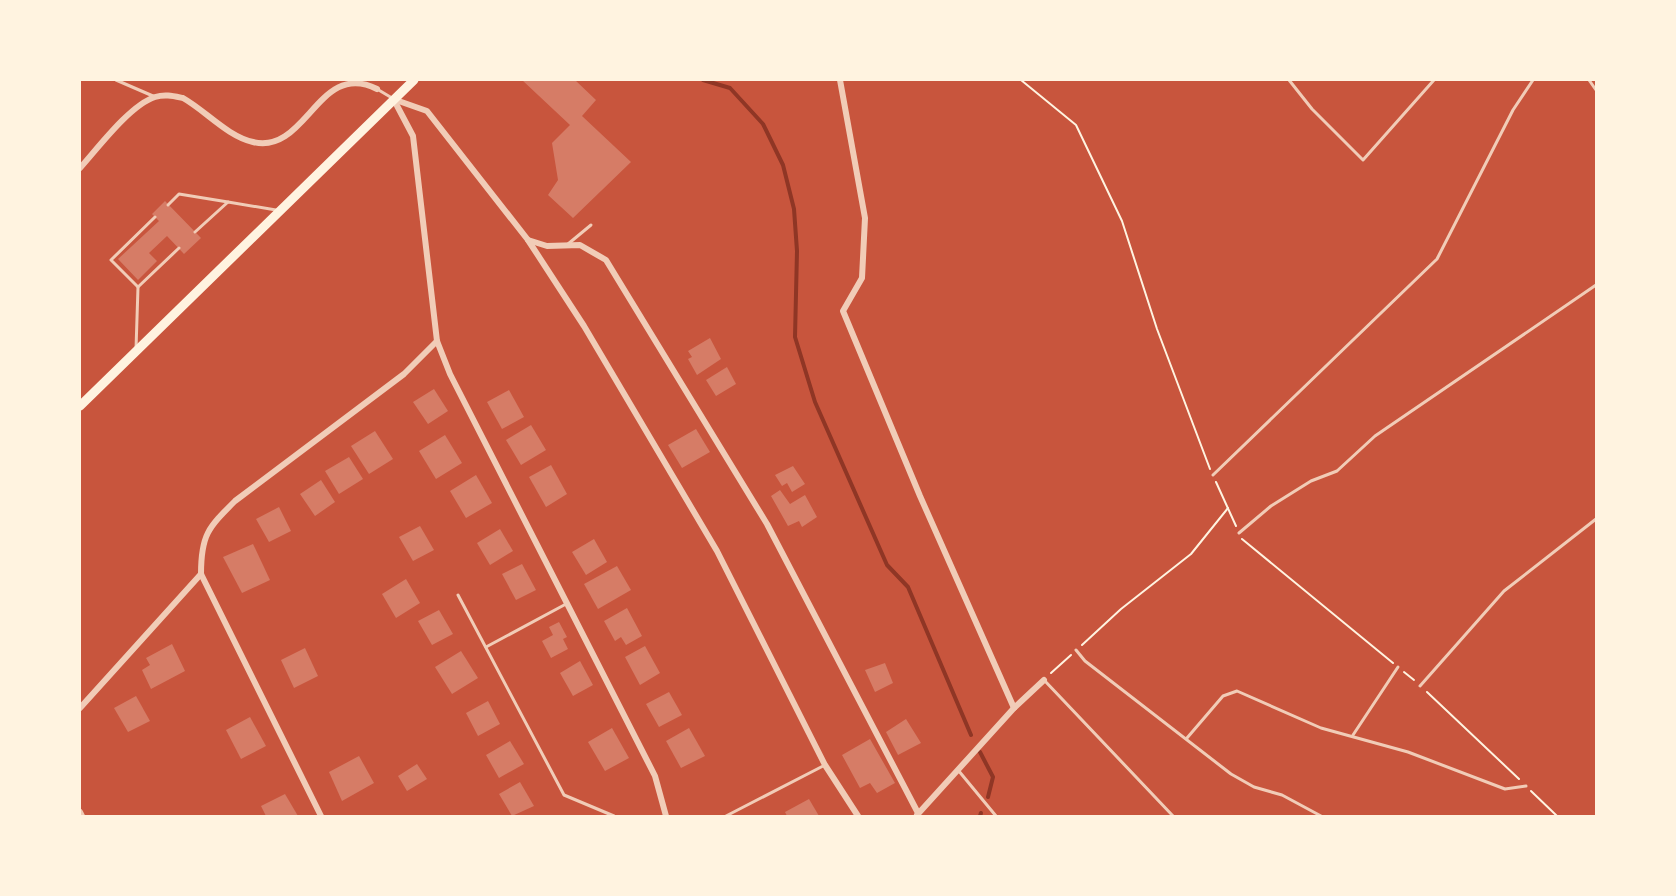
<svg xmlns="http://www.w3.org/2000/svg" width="1676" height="896" viewBox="0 0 1676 896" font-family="Inter,sans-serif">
	<rect width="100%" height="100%" fill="#c8553d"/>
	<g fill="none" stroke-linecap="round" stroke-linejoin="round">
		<g stroke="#8f3625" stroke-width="4">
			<polyline points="703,80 730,88 763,124 783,165 794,209 797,251 795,337 815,402 887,565 908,587 971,735"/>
			<polyline points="980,752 993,777 988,797"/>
			<polyline points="980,816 981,813"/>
		</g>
	</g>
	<g fill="#d67c66">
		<polygon points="522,80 575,80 596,100 582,116 631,162 573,218 548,195 558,180 552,143 570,125"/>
		<polygon points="165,201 201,238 184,254 167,236 149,253 157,261 138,280 118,259 159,221 152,214"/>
		<polygon points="710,338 721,359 697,375 688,359 692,357 688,351"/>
		<polygon points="727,367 736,384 716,396 706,380"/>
		<polygon points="434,389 448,411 428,424 413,402"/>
		<polygon points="509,390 524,417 502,429 487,402"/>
		<polygon points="531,425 546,450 521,465 506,440"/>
		<polygon points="696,429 710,452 682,468 668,445"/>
		<polygon points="375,431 393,459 369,474 351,446"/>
		<polygon points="445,435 462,463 436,479 419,451"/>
		<polygon points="349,457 363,479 339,494 325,471"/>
		<polygon points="551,465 567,494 546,507 529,477"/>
		<polygon points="793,466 805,484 792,492 787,483 782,486 775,475"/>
		<polygon points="476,475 492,503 466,518 450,491"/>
		<polygon points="321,480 335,502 315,516 300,494"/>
		<polygon points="780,490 790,504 805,495 817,517 802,527 799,521 788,526 771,496"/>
		<polygon points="279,507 291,531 269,542 256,519"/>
		<polygon points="420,526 434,550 413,561 399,537"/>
		<polygon points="500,529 513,551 490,565 477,543"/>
		<polygon points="594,539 607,562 586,575 572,552"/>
		<polygon points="253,544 270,580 242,593 223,557"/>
		<polygon points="522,564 536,590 516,600 502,574"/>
		<polygon points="617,566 631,590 598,609 584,584"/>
		<polygon points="406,579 420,603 396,618 382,594"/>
		<polygon points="627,608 642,636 626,645 621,637 615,641 604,621"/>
		<polygon points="439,610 453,634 432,645 418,621"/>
		<polygon points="559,622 567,637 563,639 568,649 551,658 542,641 553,635 549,627"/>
		<polygon points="172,644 185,671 151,689 142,670 150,665 146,658"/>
		<polygon points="645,646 660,673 640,685 625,657"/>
		<polygon points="305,648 318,676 294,688 281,660"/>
		<polygon points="461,651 478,678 452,694 435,667"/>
		<polygon points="580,661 593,685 573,696 560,673"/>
		<polygon points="885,663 893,683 875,692 865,670"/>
		<polygon points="669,692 682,715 659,727 646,704"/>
		<polygon points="136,696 150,721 128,732 114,708"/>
		<polygon points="488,701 500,724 478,736 466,713"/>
		<polygon points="250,717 266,746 241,759 226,730"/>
		<polygon points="906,719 921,743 898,755 886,732"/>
		<polygon points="612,728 629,758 605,771 588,742"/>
		<polygon points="689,728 705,756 681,768 666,741"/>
		<polygon points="870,739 895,783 877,793 870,783 860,788 842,755"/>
		<polygon points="510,741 524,764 499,778 486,755"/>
		<polygon points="359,756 374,783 342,801 329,772"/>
		<polygon points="417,764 427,779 407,791 398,776"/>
		<polygon points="520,782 534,806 512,816 499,794"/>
		<polygon points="285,794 298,816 266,816 261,806"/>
		<polygon points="809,799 819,816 787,816 785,812"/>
	</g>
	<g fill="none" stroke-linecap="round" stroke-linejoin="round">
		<g stroke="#fff3e0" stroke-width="2">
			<polyline points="1021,80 1076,125 1122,221 1157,329 1210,469"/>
			<polyline points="1216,482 1236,526"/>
			<polyline points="1242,539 1393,663"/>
			<polyline points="1082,645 1121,609 1191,554 1228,508"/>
			<polyline points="1404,672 1414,680"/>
			<polyline points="1051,673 1071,655"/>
			<polyline points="1427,692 1519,779"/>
			<polyline points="1531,791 1557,816"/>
		</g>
		<g stroke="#f1ccb7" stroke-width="3">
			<polyline points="116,80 153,96"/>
			<polyline points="1289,80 1312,109 1363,160 1434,80"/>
			<polyline points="1589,80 1596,90"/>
			<polyline points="377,89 392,98"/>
			<polyline points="168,205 179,194 228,202"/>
			<polyline points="195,232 228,202 276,210"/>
			<polyline points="568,244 591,225"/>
			<polyline points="138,287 111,260 155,217"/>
			<polyline points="136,349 138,287 179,248"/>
			<polyline points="1213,475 1437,259 1513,110 1533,80"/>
			<polyline points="1239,533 1271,506 1311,481 1337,471 1375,436 1596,285"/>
			<polyline points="458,595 564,795 614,816"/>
			<polyline points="486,647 566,604"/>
			<polyline points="1076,650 1085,661 1231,774 1254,787 1282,795 1321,816"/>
			<polyline points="1044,680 1173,816"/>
			<polyline points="1420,686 1504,591 1596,519"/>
			<polyline points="1353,735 1398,667"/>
			<polyline points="1187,738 1223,696 1237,691 1321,728 1408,752 1505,789 1526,786"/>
			<polyline points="958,770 996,816"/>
			<polyline points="726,816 825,765"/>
		</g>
		<g stroke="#f1ccb7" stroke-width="6">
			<polyline points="840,80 865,218 862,278 843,311 920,496 1014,708"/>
			<polyline points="393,99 427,111 528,240 584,326 717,551 825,765 858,816"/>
			<polyline points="394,100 413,136 437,341 450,374 655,776 666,816"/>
			<path d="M80,168c18,-20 50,-63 75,-71 10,-3 18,-1 28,1 23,13 44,38 70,44 54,13 65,-83 124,-53"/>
			<polyline points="528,240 547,246 580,245 606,260 767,524 918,813"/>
			<polyline points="80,708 201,574"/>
			<polyline points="80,812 82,816"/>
			<polyline points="917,815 1014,708 1044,680"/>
			<path d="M321,816l-120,-242c0,-39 7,-46 34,-73l169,-127 33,-33"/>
		</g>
		<polyline stroke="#fff3e0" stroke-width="9" points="80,406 414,80"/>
	</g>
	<rect width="1676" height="896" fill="none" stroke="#fff3e0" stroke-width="162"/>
</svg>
